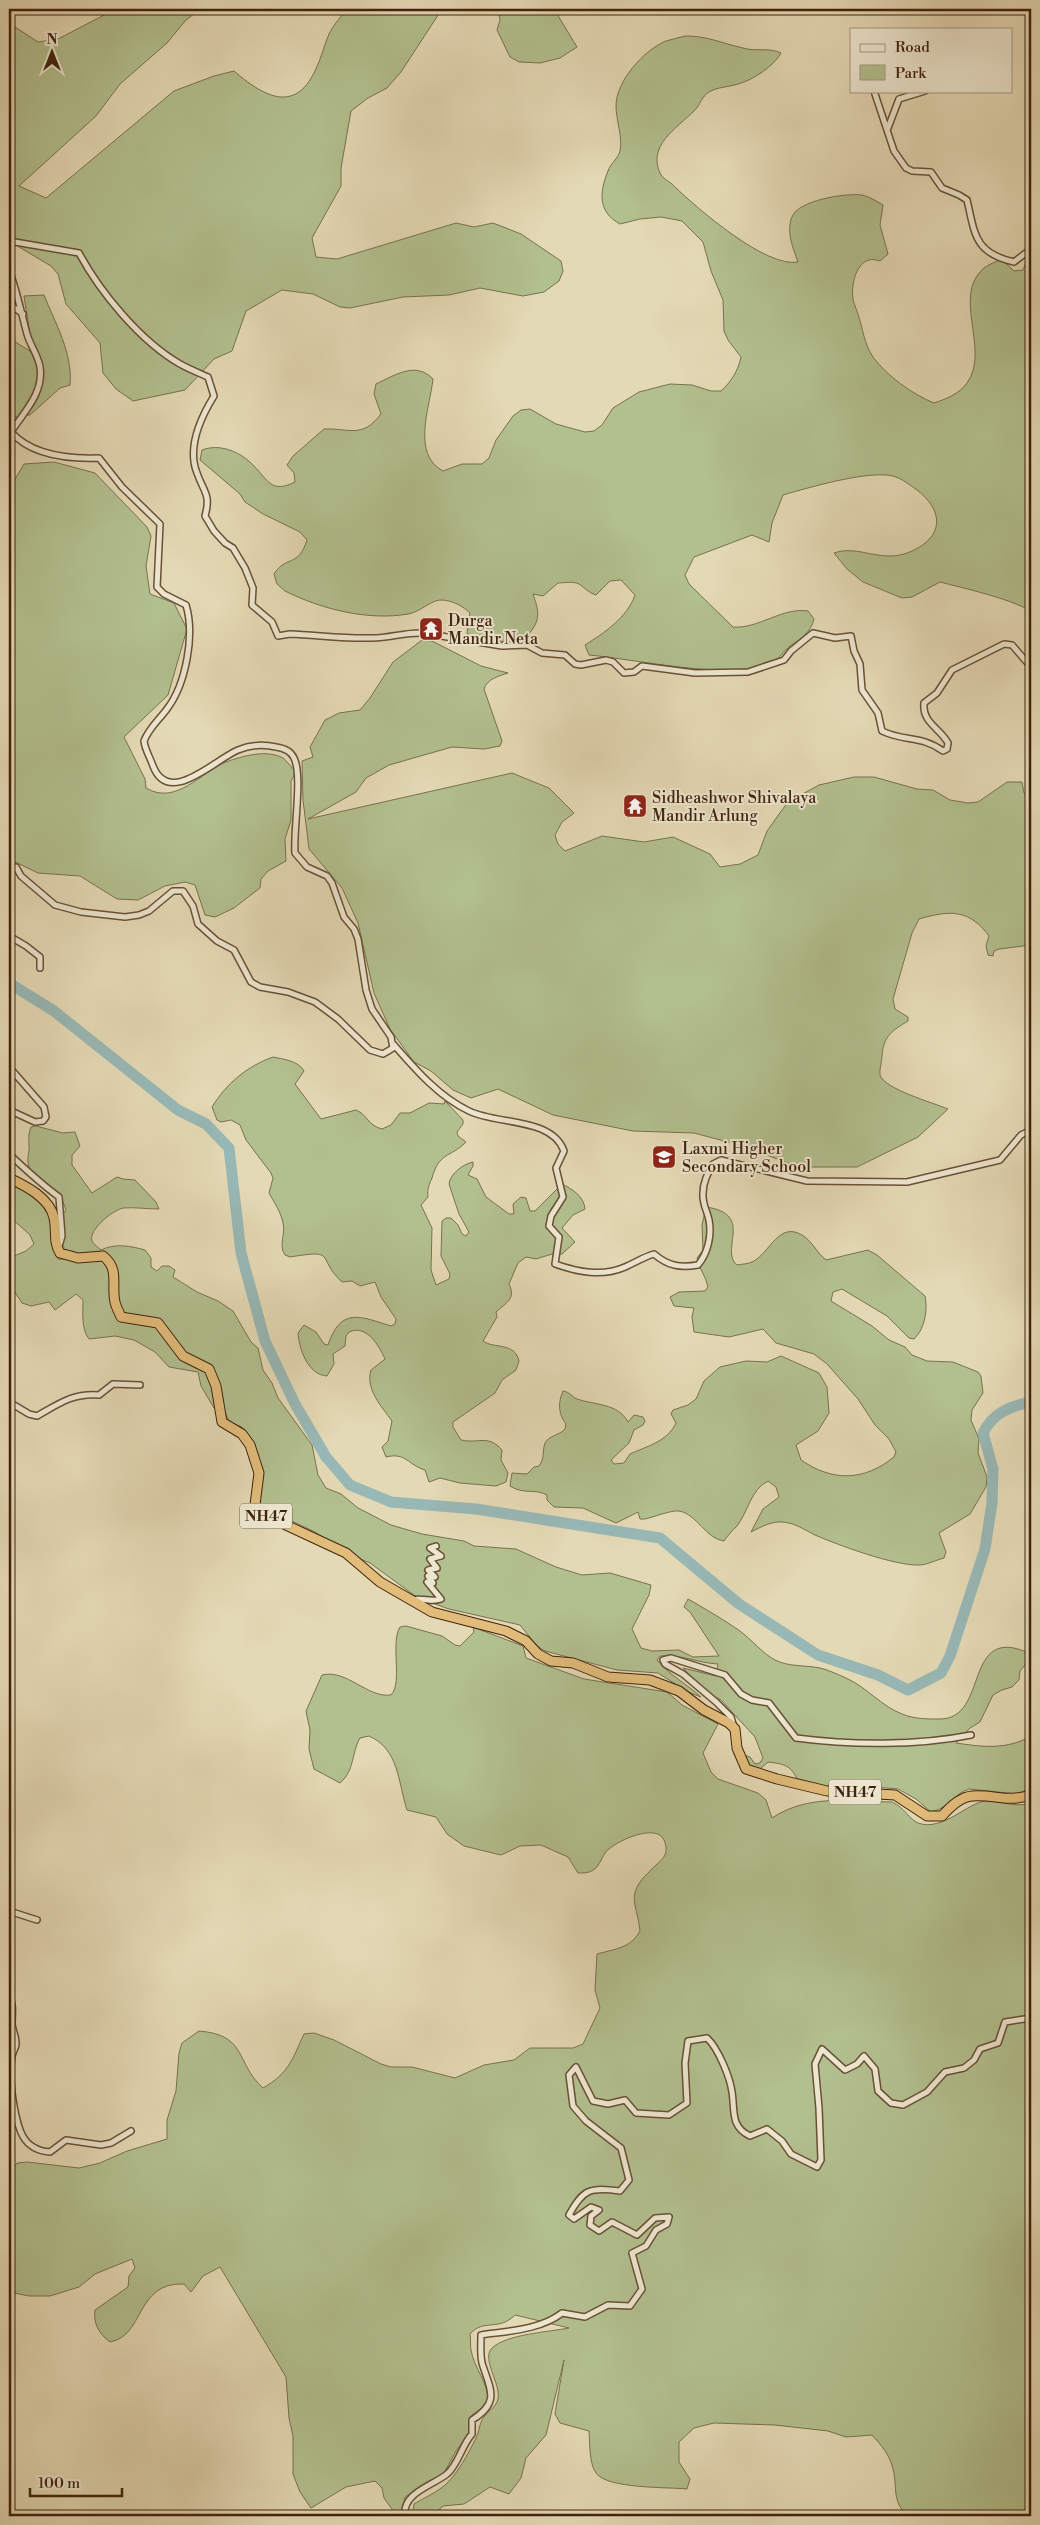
<svg xmlns="http://www.w3.org/2000/svg" width="1040" height="2525" viewBox="0 0 1040 2525" font-family="'Libre Bodoni',serif">
	<rect width="100%" height="100%" fill="#e4d9b5"/>
	<filter id="stains"><feTurbulence type="fractalNoise" baseFrequency=".004" numOctaves="4"/><feColorMatrix values="0 0 0 0 .2 0 0 0 0 .09 0 0 0 0 .02 0 0 0 .5 -.17"/></filter>
	<radialGradient id="worn" r=".72"><stop offset=".6" stop-color="#630" stop-opacity="0"/><stop offset="1" stop-color="#630" stop-opacity=".3"/></radialGradient>
	<g fill="#b2bf8e" stroke="#79714e">
		<path d="M135,9h65l-15,12 -18,22 -47,41 -24,32 -77,70 27,12 128,-107 40,-15 20,-5c28,24 60,44 81,0 6,-12 9,-25 14,-37 4,-9 12,-17 18,-25h95l-41,63 -14,16 -19,10 -17,13 -10,57v18l-29,52 4,19 21,2 119,-36 18,4 19,-4 28,11 40,27 2,10 -4,10 -15,11 -21,4 -43,-8 -31,7 -46,2 -53,11 -10,-1 -27,-13 -31,-4 -36,21 -14,40 -18,8 -29,31 -52,11 -17,-12 -13,-16 -3,-30 -34,-39 -8,-30 -7,-8 -42,-25v-218l29,19 20,-3 52,-27z"/>
		<polygon points="498,9 554,9 577,47 560,58 540,63 519,62 510,57 497,30 500,20"/>
		<path d="M685,36c23,0 36,7 58,12 13,4 25,-1 38,5 -7,13 -28,27 -43,31 -9,3 -21,3 -29,8 -7,4 -9,13 -14,18 -19,19 -49,36 -34,65 5,6 10,7 14,12 23,22 91,81 123,75 -5,-14 -12,-30 -6,-45 6,-17 54,-24 70,-22 8,2 14,6 21,10l-3,20 8,29 -8,7c-3,-1 -8,-2 -11,-1 -15,4 -19,31 -15,43 1,4 3,7 4,11 5,15 6,30 15,43 14,19 39,37 61,46 12,-4 25,-9 33,-20 24,-33 -16,-87 17,-115 5,-4 12,-6 17,-9l13,12 9,-1 4,-10 4,-3v354c-23,-13 -64,-22 -91,-29l-28,15 -10,1 -39,-16 -16,-13 -13,-16c25,-9 48,12 78,-2 33,-15 31,-41 5,-61 -10,-7 -18,-14 -30,-15 -28,-2 -76,12 -104,20l-11,28 -3,19 -17,-7 -58,22 -9,18 4,9 44,43c26,2 49,-20 75,-16l6,8c-3,13 -12,19 -24,27 -7,5 -10,13 -19,17 -44,18 -135,-4 -182,-8l-4,-10c19,-12 42,-27 50,-50l-14,-15 -11,1 -14,14c-7,-2 -11,-7 -17,-11 -6,-3 -15,-1 -21,-1l-15,13 -10,-2c5,15 8,23 -1,36 -15,21 -45,8 -65,4l3,-21c-7,-7 -17,-12 -27,-13 -12,-1 -22,12 -35,14 -40,7 -87,-5 -123,-23l-8,-7 -3,-10c12,-19 24,-6 33,-34l-7,-8 -37,-18 -18,-12 -5,-8 -40,-34 2,-10c18,-7 39,2 52,16 14,14 17,28 41,16l-1,-9 -7,-8 6,-9 31,-27c25,-1 38,10 57,-15l-7,-20 2,-10c19,-9 40,-23 57,-5 -3,28 -22,75 10,92l19,-7h20l7,-6 7,-18 17,-24 8,-6 9,-1 26,15 29,8 9,-1 8,-6 11,-17 26,-16 31,-8 22,1 19,6h10c10,-9 17,-20 20,-34l-13,-17 -4,-9 -1,-31 -12,-29 -8,-29 -21,-21 -10,-2 -11,-2 -21,2 -20,5c-22,-12 -21,-31 -12,-53 2,-7 10,-12 12,-20 3,-13 -4,-31 -4,-45 0,-25 28,-56 50,-65 6,-2 13,-3 19,-5z"/>
		<path d="M44,295c11,28 29,58 26,90l-10,3 -30,27 -21,3v-80l24,15 -9,-57z"/>
		<path d="M54,462l41,11 52,54 4,9 -5,30 4,28 24,9 13,26 -19,66 -44,42 21,42 1,9c30,18 55,-16 80,-26 16,-6 41,-13 57,-4 4,3 9,10 13,14l-5,9v39l-6,19 1,22 -18,10 -7,8 -1,9 -26,20 -19,9 -10,-2 -10,-30 -10,-3 -20,4 -27,14 -21,-1 -37,-23 -42,-3 -29,-14v-370l15,-25z"/>
		<path d="M422,640l10,1 49,25 27,7c-9,3 -21,6 -24,16l18,52 -2,5 -16,3 -32,-2 -63,18 -23,13 -10,14 -48,27 204,-46 37,15 25,25 -12,9 -7,13 3,9 7,7 37,-15 42,6 29,-5 37,17 10,13 20,-3 18,-9 9,-24 15,-21 6,-8 31,-17 35,-8h20l43,12 16,1 17,10 18,3 10,-1 29,-20h15l2,11 7,8v144l-32,4 -5,2 -1,5 -5,-1 -2,-9 3,-10c-20,-27 -39,-26 -70,-17l-7,14 -19,66 2,10 13,8v4c-15,9 -25,15 -26,35 0,5 -3,14 -2,19 4,14 54,28 68,34l-30,28 -61,30h-59l-55,-21 -49,-13 -61,-2 -80,-16 -55,-26 -27,9 -18,-8 -22,-19 -17,-9 -24,-33 -16,-36 -16,-70 -16,-35 -33,-39 -6,-49 -1,-39 11,-4 -3,-10 15,-27 14,-7 21,-3 10,-12 23,-36z"/>
		<path d="M273,1057c10,2 26,4 31,14l-9,13 26,35 35,-9c12,5 11,15 26,19l9,-4 9,-12h10l19,-10 15,1 1,-3 18,19v4l-6,8 1,4 8,6c-16,16 -27,10 -34,36 -3,7 -5,11 -4,19l-7,8 11,23 -1,42 5,15 13,-6 1,-5 -9,-18 1,-35 4,-3h5l7,7 4,9 4,2 3,-4 -10,-18 -10,-30c1,-10 14,-20 24,-22v4l-5,9 9,4 9,18 23,17h5l-1,-10 8,-7 5,1 4,13h5l27,-27c10,5 22,12 23,25l-12,6 -11,13 13,14 -13,12h-10l-16,5 -10,-2 -8,6 -9,21c7,15 -2,18 -13,28l1,5 -14,24c11,8 32,1 36,20l-3,9 -14,10 -7,13 -42,29v5l8,13c19,4 27,-6 41,10l-1,10 7,13 -2,9 -10,4 -36,-3 -20,-5 -11,4 -4,-12c-17,-5 -19,-18 -39,-13l-4,-10 6,-6 4,-20c-10,-14 -27,-32 -21,-51l14,-11c-6,-13 -18,-35 -36,-27l-3,4 -1,10 -12,8 1,10 -7,12c-19,-1 -28,-27 -29,-43l6,-8 12,7 8,12 4,1c13,-38 31,-29 63,-19l4,-2 1,-5 -15,-22 -6,-15 -15,4 -8,-5 -10,1c-27,-25 -3,-33 -52,-25l-5,-2c-7,-10 1,-21 -2,-32 -2,-11 -9,-21 -14,-30l4,-15 -2,-5 -25,-33 -6,-15 -9,-5 -10,2 -4,-2 -5,-13c14,-23 35,-41 61,-50z"/>
		<path d="M36,1126l27,7 12,-1 5,14 -8,9v10l20,28 25,-16 6,2 12,1 21,22 3,7c-12,0 -25,-2 -36,-1 -10,2 -35,22 -31,33 2,4 6,6 9,9 14,-7 30,-4 44,0l6,8v9l6,4 5,-5h7l6,4 -2,7 24,15 21,9 15,10 18,31 7,6 5,22 9,13 6,15 34,47 6,30 8,13 15,6 17,14 33,17 31,9 42,7 10,5 42,3 40,18 26,8 28,-2 41,12 -2,10 -17,34 9,19 11,3 27,-1 14,7 26,-1 -29,-44 -6,-5 4,-8c17,10 35,20 52,32 12,9 22,22 35,29 14,7 30,5 45,8 9,2 19,7 28,11 19,9 35,28 54,35 12,5 25,5 37,5 52,1 22,-98 92,-65l-1,5 -10,12 -1,9 -7,7 -10,3 -9,5 -13,27 -10,6 -14,15c27,4 51,7 75,-7v52l-14,6 -48,-5c-16,5 -18,18 -38,23l-15,-13 -18,-10 -46,-4c-16,8 -38,0 -54,-4 -7,-16 -14,-17 -30,-19l-9,8 -9,-4 -6,-11 6,2 5,7 5,-1 3,-5 -8,-21 -34,-37 -15,-8 -23,-24 33,8 2,-12c-21,-1 -37,-10 -58,-8l-3,4c12,15 30,24 44,37l-13,-5 -30,-19 -41,-3 -72,-19 -8,-5 -17,-21 -71,-16 -31,-11 -48,-35 -24,-10 -31,-21 -23,-11 -15,-2 -12,-8 -5,-8v-35l-8,-28 -10,-13 -13,-5 -8,-20 -4,-3 -3,9 -13,-22 -3,-14 -29,-5 -14,-15 -21,-12 -19,-4 -26,3c-8,-10 -6,-27 -6,-39l-7,-6 -21,16 -6,-8 -18,4 -9,-3 -13,-20v-25l17,-7 8,-7 -4,-9 -21,-19v-37c14,8 35,21 40,37 5,15 1,28 9,43l22,1c-19,-12 -21,-16 -23,-37l9,-13 -6,-16c-12,-7 -31,-16 -32,-32 -1,-6 2,-11 1,-16 0,-8 -1,-11 2,-19z"/>
		<path d="M706,1207c49,7 13,43 31,58 5,-1 11,-1 15,-3 18,-8 27,-44 53,-25 8,6 12,16 21,23l42,-10 9,5 48,41c3,13 0,33 -11,43l-5,-1 -22,-22 -45,-27 -9,3 -2,9 41,25 17,14 16,7 7,8 15,6 26,1 25,10 3,4 2,17 -11,17 -1,10 8,19 -1,14 9,24 -1,10 -16,27 -31,19 7,19 -2,6c-8,2 -17,7 -25,7 -24,1 -81,-20 -104,-30 -10,-5 -20,-12 -32,-13 -12,-1 -22,5 -32,10l12,-23 16,-12 -3,-10 -8,-6c-17,8 -20,31 -31,45 -5,5 -9,9 -13,15 -18,-2 -27,-27 -45,-30 -8,-1 -25,6 -34,8h-5l-2,-7 -22,11 -33,-15 -29,-1 -7,-7v-5c-13,-7 -23,0 -37,-9l2,-13 15,1 7,-7 5,-1c6,-8 3,-14 6,-23 3,-7 15,-8 20,-14l1,-5c-8,-10 -8,-22 -3,-33 7,1 9,6 14,8 17,6 41,4 51,23l6,-7 9,2 2,4 -2,4 -9,5 -5,13 -18,17 3,4 10,-1 6,-9c17,-8 37,-12 46,-31l-5,-9 2,-4 15,-5 8,-6 8,-18 16,-14 26,-6 21,1 14,-6 38,17 8,14 2,26 -11,18 -22,14 5,15c32,22 63,21 93,-3l2,-5 -7,-13 -14,-14 -17,-26 -31,-35 -13,-10 -38,-11 -13,-14 -34,8 -35,-5 -2,-15 2,-9 -20,-2 -4,-9 9,-5 26,-1 3,-4c-2,-11 -9,-18 -11,-29l6,-8 -1,-25z"/>
		<path d="M406,1626l36,10 13,9 5,1 14,-14 -1,-5 50,19 3,12 58,21 83,13 15,13 36,19 -15,29 8,19 7,7 40,14 8,7 6,18c36,-24 78,-17 120,-16 12,5 18,18 26,21 25,9 50,-21 68,-22 17,0 29,7 45,2v713h-123c-17,-15 -10,-28 -15,-47 -3,-14 -12,-24 -21,-34l-26,2 -18,-6 -53,-6 -61,-2 -20,5 -15,14v20l11,17 -3,10c-19,-2 -80,0 -91,-16 -7,-10 -6,-29 -7,-42l-29,-8 -5,-9 9,-54 -18,75 -20,23 -5,20 -12,16 -19,-7 -26,17 -21,2 -11,10h-20l2,-12c10,-6 21,-11 30,-18 13,-11 24,-32 32,-48 3,-6 3,-12 6,-18 4,-8 14,-12 16,-21 3,-16 -17,-40 -6,-51 15,-14 57,-16 77,-20l-54,-13c-17,17 -31,3 -45,19 1,5 0,11 1,16 3,19 18,32 17,53l-16,12 -4,20 -12,16 -12,22 -39,24 -4,19h-4l-13,-18 -2,-10 -7,-7 -29,6 -35,21 -11,-16 -7,-18v-38l-4,-18 -3,-41 -66,-110 -17,9 -12,16 -7,-8c-49,-2 -39,52 -74,58 -11,-8 -17,-19 -15,-32l33,-23 1,-11 6,-8 -3,-9 -37,15 -16,13 -29,9h-21l-20,-4v-118l8,-11 10,-1 52,6 21,-5 27,-12 40,-12v-19l9,-29 3,-38 3,-10 17,-12c49,4 36,32 64,57 26,-15 29,-28 41,-54l10,-1 20,7 47,24 10,3h21l43,11 29,-13 30,-5 16,-12h43l10,-4 17,-36 -5,-18 2,-36c18,-5 34,-6 43,-23 -3,-28 -15,-36 9,-59 4,-5 13,-11 16,-17 2,-5 1,-10 -1,-15 -8,-17 -45,0 -55,9 -6,4 -8,14 -13,19 -6,5 -11,5 -18,5l-10,-16 -27,-12 -21,1 -19,9 -37,-9 -17,-12 -11,-17 -29,-7c-9,-28 -8,-61 -38,-74l-9,2c-9,16 -5,32 -20,45l-26,-14 -5,-20 1,-19 -4,-19 16,-36c25,-6 45,23 69,20 12,-12 -1,-52 9,-68z"/>
	</g>
	<g fill="none" stroke-linecap="round" stroke-linejoin="round">
		<path stroke="#98b8b6" stroke-width="11" d="M9,983l45,28 124,99 28,14 23,24 12,105 24,88 30,63 31,53 24,28 41,17 85,7 184,29 79,66 79,51 60,20 30,15 33,-17 9,-17 35,-107 7,-46 1,-34 -10,-36c10,-20 27,-27 48,-31"/>
		<defs>
			<g id="street">
				<path d="M874,91l20,60 12,17 6,3 19,1 11,16 17,7 8,5c8,34 7,53 47,62l17,-13"/>
				<polyline points="888,128 899,99 925,91"/>
				<path d="M9,241l70,12c21,39 61,88 101,111 9,5 19,9 28,13l6,19c-13,21 -27,52 -17,77 7,20 14,21 8,43l9,15 11,12 8,5 12,20 8,20 -1,17 20,17 6,14 12,-2c27,1 55,5 82,4 18,0 34,-6 51,-5l79,13 25,-1 15,8 23,2 10,9 6,1 25,-5 7,2 11,11 10,-1 8,-6 53,7 53,-1 36,-12 7,-9 22,-18 22,5 16,-2 3,15 6,13 2,26 16,23 4,18c23,11 39,4 61,20l4,-2 1,-6c-8,-15 -26,-20 -24,-40l13,-10 15,-23 52,-26 8,1 19,22"/>
				<path d="M9,270c8,21 12,42 18,64 3,11 11,21 13,33 4,26 -16,45 -29,65 21,24 58,27 88,26l23,29 38,37 -3,63 7,7 22,11c9,30 0,79 -19,104 -8,11 -18,19 -23,32 1,9 6,16 9,25 16,41 61,-6 85,-16 12,-5 25,-6 38,-3 7,1 15,4 18,11 9,18 -1,73 1,95l12,14 20,9 5,7 12,34 10,12 4,10 8,51 6,19 19,28 2,11 -10,6 -13,-4 -32,-31 -23,-17 -27,-10 -28,-5 -9,-5 -17,-32 -17,-9 -19,-17 -5,-18 -10,-15h-10l-24,20 -10,4 -14,2 -44,-5 -26,-7 -34,-29 -5,-9 -7,1"/>
				<polyline points="9,304 23,314"/>
				<polyline points="9,936 26,946 40,957 40,968"/>
				<path d="M394,1045c21,24 45,52 75,66 28,14 83,6 95,40l-8,17 7,29 -12,19 -2,10 10,11 -4,27c23,8 47,13 70,3 10,-4 18,-10 29,-13 14,12 26,14 44,11 10,-12 14,-30 11,-45 -2,-10 -7,-16 -6,-27 0,-11 5,-20 10,-29l8,-4 86,21 100,1 93,-22 21,-25 10,-5"/>
				<polyline points="9,1067 44,1107 46,1117 43,1121 35,1122 9,1110"/>
				<path d="M9,1154c16,15 32,30 50,43l3,39 -3,10"/>
				<path d="M9,1402l20,12 8,2c23,-13 36,-23 62,-21l14,-11 27,1"/>
				<path d="M413,1600c10,-3 18,3 28,-1l-14,-17 6,1 -5,-7 7,1 -7,-7 9,-2 -7,-9 11,-3 -11,-8 6,-2"/>
				<path d="M733,1724l-2,-7 -15,-15 -33,-28 -18,-10 -2,-4 8,-2 54,17 16,19 11,6 17,3 27,35c54,7 121,8 175,-3"/>
				<polyline points="9,1911 37,1920"/>
				<path d="M9,1996c5,9 3,17 3,27 0,7 5,14 4,22 -1,4 -3,7 -4,11 -3,17 -1,33 2,50 4,22 8,44 36,46l16,-12 35,5 10,-2 20,-12"/>
				<path d="M405,2516c-3,-23 27,-30 42,-42 11,-9 15,-29 25,-40v-14c29,-18 18,-31 10,-57 -2,-9 -1,-19 -1,-28 27,-4 59,-5 81,-22l23,4 23,-12 22,1 12,-17 -10,-36 14,-7 10,-16 11,-6 2,-7 -14,1 -18,17 -25,-13 -13,9 -9,-6 1,-9 8,-6 -8,-3 -17,12 -5,-4c14,-26 21,-28 51,-24l9,-11 -8,-32 -35,-27 -13,-15 -4,-31 7,-8 17,34 15,3 17,-4 11,13 33,2 18,-12 -2,-40 3,-22 19,-3c11,10 23,39 25,54 3,18 -2,35 18,44l17,-7 15,12 9,13 26,13 4,-7 -2,-52 -4,-44 7,-15 23,21 12,-6 7,-8 11,13 3,22 13,12 12,2 24,-13 18,-20 19,-4 10,-8 6,-11 18,-6 7,-21 26,-4"/>
			</g>
			<path id="highway" d="M9,1178c17,8 41,20 45,40 3,13 -1,24 6,35l18,5 25,-2c17,13 8,29 12,46 1,5 4,10 6,15l37,6 25,33 26,13 7,17 6,36 20,12 8,11 9,28 -4,32 5,8 86,40 34,29 52,30 74,19 20,10 12,13 13,7 22,2 35,14 42,3 29,11 25,19 25,13 6,6 2,19 9,21 31,10 50,12 68,4 32,21h15c7,-8 18,-19 30,-20 23,-2 34,7 59,-1"/>
		</defs>
		<use href="#street" stroke="#695037" stroke-width="8"/>
		<use href="#highway" stroke="#40230d" stroke-width="11"/>
		<use href="#street" stroke="#ede6cf" stroke-width="5"/>
		<use href="#highway" stroke="#e2bc7a" stroke-width="9"/>
	</g>
	<defs>
		<symbol id="temple-square" viewBox="-11 -11 22 22"><rect x="-9" y="-9" width="18" height="18" rx="4" fill="#8f2418" stroke="#ede6cf"/><path d="M0-6L5-2H3V0L6.5 2.5H4V6H1.5V3h-3V6H-4V2.5H-6.5L-3 0V-2H-5Z" fill="#fff"/></symbol>
		<symbol id="school-square" viewBox="-11 -11 22 22"><rect x="-9" y="-9" width="18" height="18" rx="4" fill="#8f2418" stroke="#ede6cf"/><path d="M0-5L7-2L0 1L-7-2ZM-4 1L0 2.5L4 1V4Q0 6-4 4Z" fill="#fff"/></symbol>
	</defs>
	<g fill-rule="evenodd">
		<use href="#temple-square" x="417" y="615" width="28" height="28"/>
		<use href="#temple-square" x="621" y="792" width="28" height="28"/>
		<use href="#school-square" x="650" y="1143" width="28" height="28"/>
	</g>
	<g text-anchor="middle" stroke-width="4" stroke-linejoin="round" paint-order="stroke">
		<g fill="#ede6cf" stroke="#745e47" stroke-width="1">
			<rect x="240" y="1503.5" width="52" height="25" rx="4"/>
			<rect x="829" y="1779.5" width="52" height="25" rx="4"/>
		</g>
		<g font-size="15" font-weight="bold" fill="#40230d">
			<text x="266" y="1521">NH47</text>
			<text x="855" y="1797">NH47</text>
		</g>
		<g font-size="16" fill="#40230d" stroke="#ede6cf" text-anchor="start">
			<text x="448" y="626">Durga<tspan x="448" dy="18">Mandir Neta</tspan></text>
			<text x="652" y="803">Sidheashwor Shivalaya<tspan x="652" dy="18">Mandir Arlung</tspan></text>
			<text x="682" y="1154">Laxmi Higher<tspan x="682" dy="18">Secondary School</tspan></text>
		</g>
	</g>
	<rect width="1040" height="2525" fill="none" stroke="#e4d9b5" stroke-width="30"/>
	<rect x="10" y="10" width="1020" height="2505" fill="none" stroke="#40230d" stroke-width="2.5"/>
	<rect x="15" y="15" width="1010" height="2495" fill="none" stroke="#40230d"/>
	<rect x="850" y="28" width="162" height="65" fill="#ede6cf" stroke="#a89881"/>
	<rect x="860" y="44" width="25" height="8" fill="#ede6cf" stroke="#a89881"/>
	<text x="895" y="52" font-size="15" fill="#40230d">Road</text>
	<rect x="860" y="65" width="25" height="15" fill="#b2bf8e" stroke="#a89881"/>
	<text x="895" y="78" font-size="15" fill="#40230d">Park</text>
	<g transform="translate(52 52)" stroke="#ede6cf" stroke-width="4" paint-order="stroke">
	<path d="M0-4L9 19L0 12L-9 19Z" fill="#40230d"/>
	<text y="-8" font-size="14" font-weight="bold" text-anchor="middle" fill="#40230d">N</text>
	</g>
	<path d="M30 2488v8h92v-8" fill="none" stroke="#40230d" stroke-width="2.5"/>
	<text x="38" y="2488" font-size="15" fill="#40230d" stroke="#ede6cf" stroke-width="4" paint-order="stroke">100 m</text>
	<rect width="100%" height="100%" filter="url(#stains)"/>
	<rect width="100%" height="100%" fill="url(#worn)"/>
</svg>
